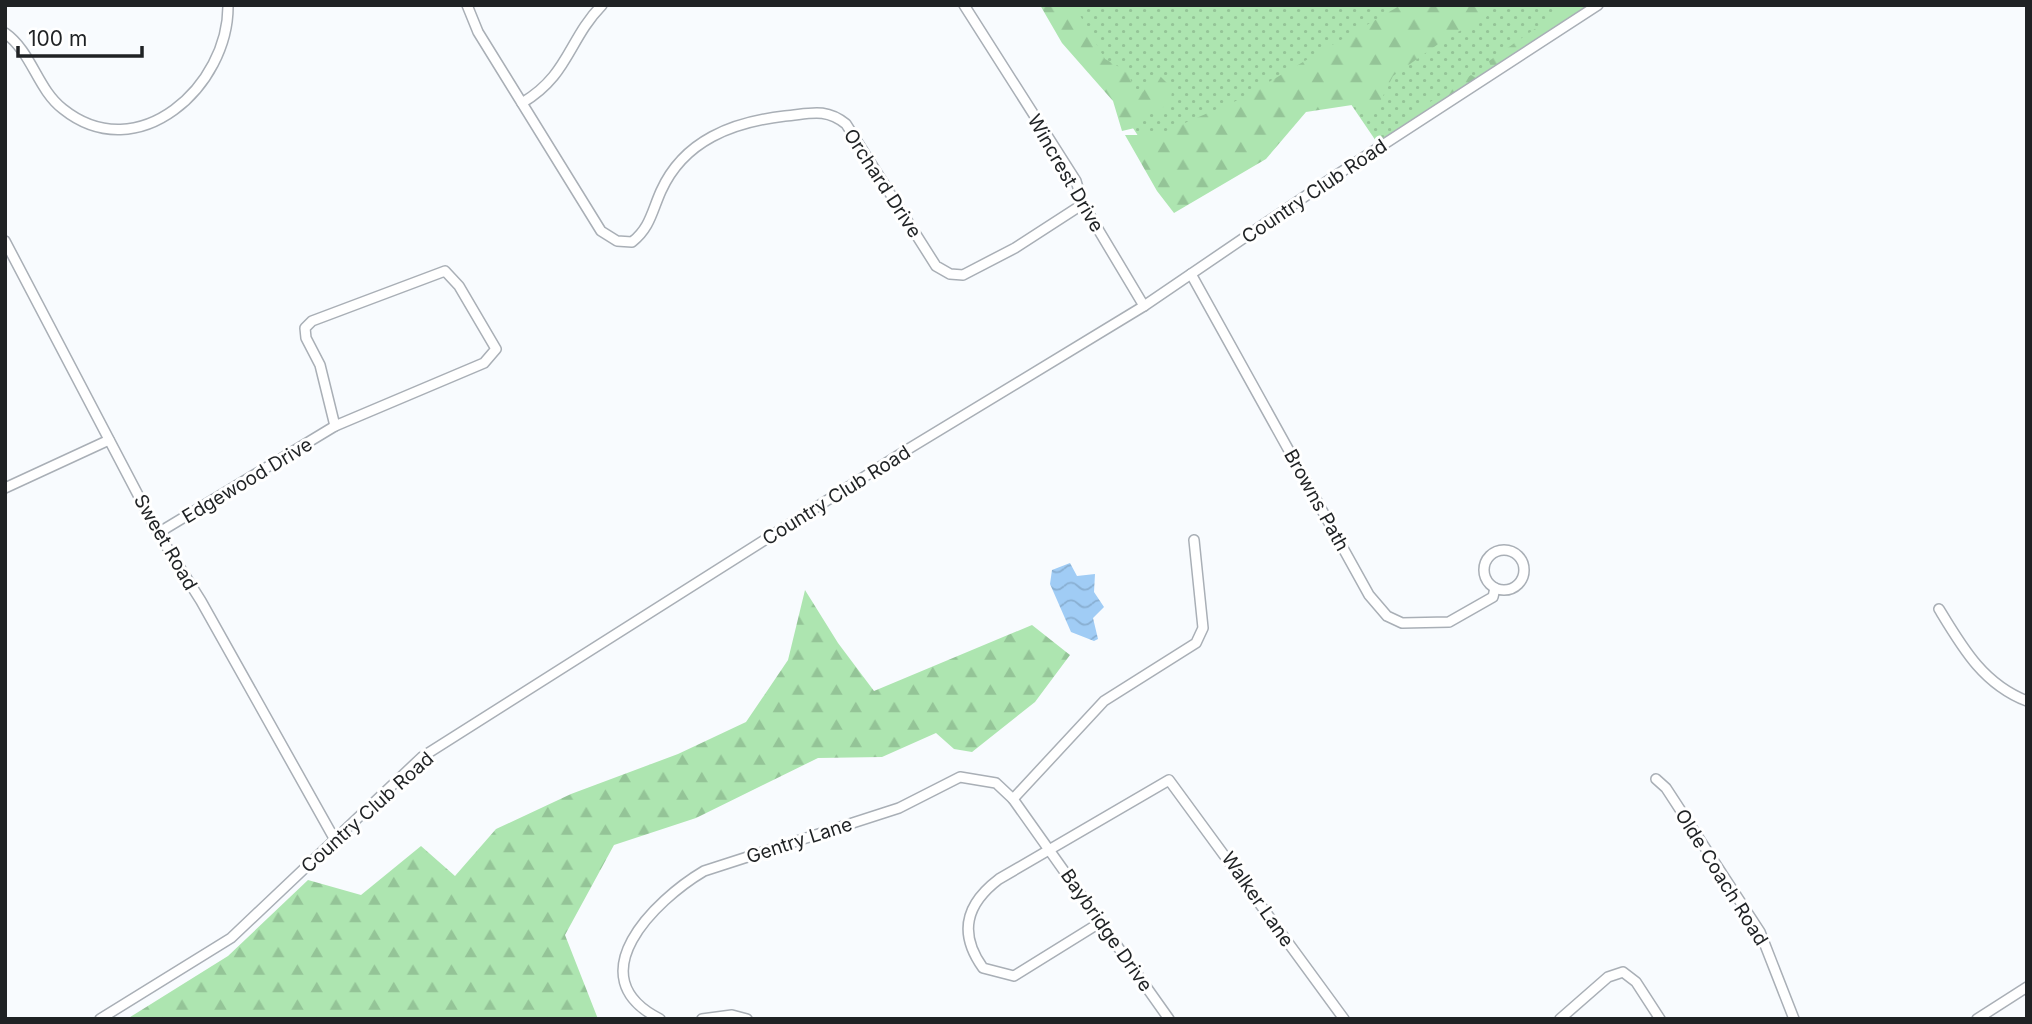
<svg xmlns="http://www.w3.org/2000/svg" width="2032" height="1024" viewBox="0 0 2032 1024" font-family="Inter,sans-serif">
	<defs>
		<pattern id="grass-dots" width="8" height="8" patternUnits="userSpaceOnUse" patternTransform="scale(1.75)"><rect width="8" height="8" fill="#ade5b0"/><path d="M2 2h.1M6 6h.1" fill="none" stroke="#94c497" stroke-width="1.8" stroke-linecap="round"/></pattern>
		<pattern id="forest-firs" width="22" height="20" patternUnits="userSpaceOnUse" patternTransform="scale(1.75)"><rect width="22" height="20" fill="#ade5b0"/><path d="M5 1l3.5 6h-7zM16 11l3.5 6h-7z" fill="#94c497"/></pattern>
		<pattern id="water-waves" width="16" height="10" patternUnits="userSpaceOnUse" patternTransform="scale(1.75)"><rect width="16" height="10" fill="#a0ccf5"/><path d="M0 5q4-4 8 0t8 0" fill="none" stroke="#89afd2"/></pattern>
	</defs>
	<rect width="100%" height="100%" fill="#f8fbfe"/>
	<polygon fill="url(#grass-dots)" points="1052,5 1598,5 1380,147 1323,63 1152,157"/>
	<g fill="url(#forest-firs)">
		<polygon points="1040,5 1074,5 1105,59 1128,72 1136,94 1143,92 1151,79 1160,76 1172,88 1171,101 1156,113 1142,114 1139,127 1122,131 1113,101 1062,43"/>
		<polygon points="1401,5 1495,5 1484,20 1451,35 1393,76 1378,106 1379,114 1352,105 1306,112 1266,159 1174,213 1157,191 1125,135 1157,135 1238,100"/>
		<polygon points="1569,5 1592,5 1492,70 1489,61"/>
		<polygon points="1471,75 1479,80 1405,127 1401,121"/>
		<polygon points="805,590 838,643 874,691 1032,625 1070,655 1035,702 972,752 954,749 936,733 882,757 818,758 696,818 614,845 565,935 598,1019 127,1019 228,956 308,880 361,895 421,846 455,876 496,829 571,794 678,754 746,722 788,660"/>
	</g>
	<polygon fill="url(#water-waves)" points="1070,563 1077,576 1095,574 1094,592 1104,607 1093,618 1098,639 1094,641 1071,632 1050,584 1052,570"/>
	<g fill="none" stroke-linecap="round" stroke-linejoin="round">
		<defs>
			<g id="minor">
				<path d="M467,5l11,27 123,199 16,10 15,1c18,-14 20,-31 29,-51 23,-51 72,-69 124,-75 24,-2 40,-9 61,8l90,142 14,8 13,1 52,-27 68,-44"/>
				<polyline points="964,5 1076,181 1083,204 1144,306"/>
				<path d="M5,33c27,19 32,56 58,76 75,60 166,-23 165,-104"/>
				<path d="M522,103c47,-28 46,-63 80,-98"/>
				<polyline points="5,241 158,533 201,601 335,840"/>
				<polygon points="445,271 459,286 496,349 484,363 335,426 320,365 306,338 305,328 312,321"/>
				<polyline points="1191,274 1369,595 1387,616 1402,623 1449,622 1493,597 1495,588"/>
				<polyline points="5,488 109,440"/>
				<polyline points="158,533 335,426"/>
				<circle cx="1504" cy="570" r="20"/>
				<path d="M1939,609c23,38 44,75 88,92"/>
				<polyline points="1656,779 1666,788 1760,932 1794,1019"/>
				<polyline points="1013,799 1104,701 1196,643 1203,628 1194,540"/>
				<path d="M1101,922l-87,54 -31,-8c-25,-35 -17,-64 16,-89l170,-99 175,239"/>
				<polyline points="100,1019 231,938 422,757 905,451 1144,306 1332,178 1598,5"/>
				<path d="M660,1019c-84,-42 -5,-119 44,-148l195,-63 61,-31 36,6 17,16 156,220"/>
				<polyline points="702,1019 732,1015 747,1019"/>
				<polyline points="1560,1019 1608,977 1623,972 1636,982 1660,1019"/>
				<polyline points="1977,1019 2027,987"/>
			</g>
		</defs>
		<use href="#minor" stroke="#a9afb6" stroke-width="12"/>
		<use href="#minor" stroke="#fff" stroke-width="9"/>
	</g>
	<g text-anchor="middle" stroke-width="6" stroke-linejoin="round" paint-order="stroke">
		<g font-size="19" fill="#1f2224" stroke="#fff">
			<text transform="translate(1066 173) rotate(60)" y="7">Wincrest Drive</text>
			<text transform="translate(883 183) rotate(57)" y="7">Orchard Drive</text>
			<text transform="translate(1314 191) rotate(-34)" y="7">Country Club Road</text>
			<text transform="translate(247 480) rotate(-31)" y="7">Edgewood Drive</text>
			<text transform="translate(836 495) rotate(-32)" y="7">Country Club Road</text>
			<text transform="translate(1317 500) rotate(61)" y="7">Browns Path</text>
			<text transform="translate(166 542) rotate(60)" y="7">Sweet Road</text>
			<text transform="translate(367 812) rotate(-42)" y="7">Country Club Road</text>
			<text transform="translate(799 840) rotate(-18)" y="7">Gentry Lane</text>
			<text transform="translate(1722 877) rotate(58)" y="7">Olde Coach Road</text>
			<text transform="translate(1258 899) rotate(55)" y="7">Walker Lane</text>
			<text transform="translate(1107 930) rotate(55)" y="7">Baybridge Drive</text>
		</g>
	</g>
	<rect width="2032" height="1024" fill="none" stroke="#1f2224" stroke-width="14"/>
	<path d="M18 46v10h124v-10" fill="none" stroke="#1f2224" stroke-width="3.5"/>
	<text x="28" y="46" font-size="21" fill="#1f2224" stroke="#ffffff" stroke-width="5" paint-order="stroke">100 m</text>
</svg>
